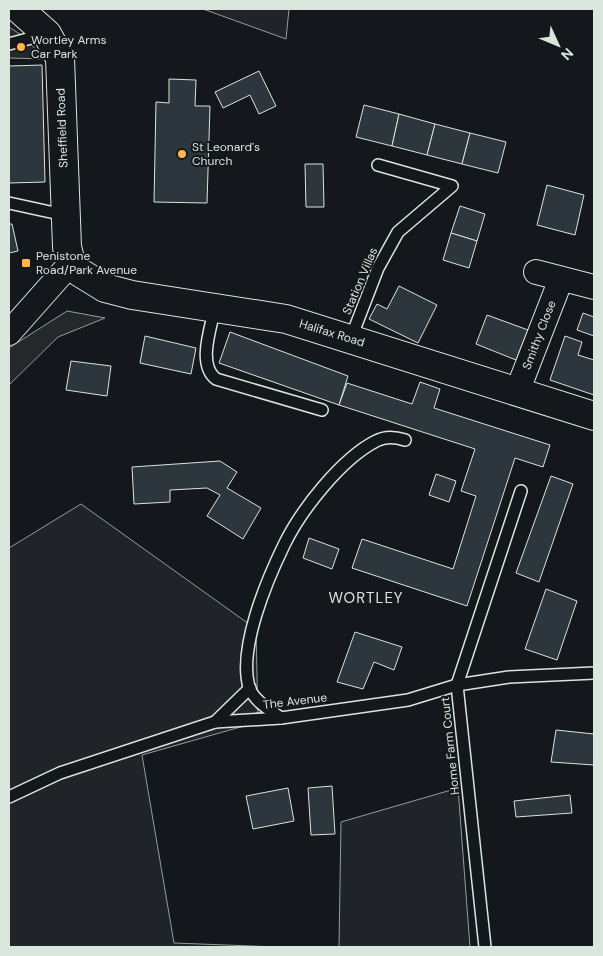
<svg xmlns="http://www.w3.org/2000/svg" width="603" height="956" viewBox="0 0 603 956" font-family="'DM Sans',sans-serif">
	<rect width="100%" height="100%" fill="#14181c"/>
	<g fill="#202428" stroke="#939e99">
		<polygon points="203,9 289,9 286,39"/>
		<polygon points="81,504 256,629 258,722 142,755 174,943 278,947 9,947 9,548"/>
		<polygon points="458,788 470,947 339,947 341,822"/>
	</g>
	<g fill="#24282b" stroke="#939e99">
		<polygon points="9,27 23,36 45,59 9,58"/>
		<polygon points="67,311 105,318 58,337 9,385 9,348"/>
	</g>
	<g fill="#2c363c" stroke="#d8e6dc">
		<polygon points="42,65 45,182 9,183 9,66"/>
		<polygon points="259,71 276,106 259,114 250,95 223,108 215,92"/>
		<polygon points="169,79 196,80 195,106 210,106 207,203 154,202 156,102 169,103"/>
		<polygon points="364,105 399,114 392,146 356,137"/>
		<polygon points="399,114 435,124 427,155 392,146"/>
		<polygon points="435,124 470,133 462,164 427,155"/>
		<polygon points="470,133 506,142 498,173 462,164"/>
		<polygon points="305,164 323,164 324,207 306,207"/>
		<polygon points="547,185 584,195 575,235 537,225"/>
		<polygon points="460,206 485,214 477,241 451,233"/>
		<polygon points="9,224 12,224 18,251 9,253"/>
		<polygon points="451,233 477,241 469,268 443,260"/>
		<polygon points="399,286 437,305 418,343 369,319 377,304 387,309"/>
		<polygon points="583,313 594,317 594,336 577,330"/>
		<polygon points="487,315 528,330 516,360 476,344"/>
		<polygon points="230,332 348,376 339,405 219,363"/>
		<polygon points="145,336 196,348 191,374 140,363"/>
		<polygon points="565,336 582,342 578,355 594,360 594,395 550,380"/>
		<polygon points="71,361 111,366 107,396 66,390"/>
		<polygon points="420,382 440,389 434,408 550,445 543,467 515,458 467,606 352,568 362,539 453,569 476,496 461,491 475,449 339,405 347,383 412,404"/>
		<polygon points="220,461 237,472 227,488 261,508 243,539 207,516 220,495 207,488 170,490 170,502 134,504 132,467"/>
		<polygon points="436,474 456,481 449,502 429,495"/>
		<polygon points="551,476 573,484 539,582 516,573"/>
		<polygon points="309,538 339,549 332,569 303,558"/>
		<polygon points="546,589 577,601 557,660 525,649"/>
		<polygon points="355,632 402,647 394,670 374,662 363,689 337,682"/>
		<polygon points="556,730 594,734 594,765 551,762"/>
		<polygon points="332,786 335,834 311,835 308,788"/>
		<polygon points="288,788 294,821 253,829 246,796"/>
		<polygon points="570,795 572,813 516,817 514,801"/>
	</g>
	<g fill="none" stroke-linecap="round" stroke-linejoin="round">
		<defs>
			<g id="lane">
				<polyline points="9,44 46,34"/>
				<polyline points="9,203 64,215"/>
				<path d="M215,307c-4,21 -18,57 1,72l106,31"/>
				<polyline points="351,338 378,268 398,232 452,186 378,165"/>
				<path d="M281,718c-10,-7 -28,-18 -32,-31 -11,-39 18,-107 35,-142 17,-35 57,-86 92,-104 9,-5 20,-4 29,-1"/>
				<polyline points="215,722 250,688"/>
				<polyline points="9,797 60,773 215,722 281,718 408,700 457,685 509,677 594,673"/>
				<polyline points="485,947 457,685 521,491"/>
			</g>
			<g id="street">
				<polyline points="536,272 594,287"/>
				<polyline points="9,333 71,263"/>
				<polyline points="517,392 561,279"/>
			</g>
			<polyline id="highway" points="19,9 47,34 60,58 67,247 71,263 79,272 105,288 132,295 286,319 594,416"/>
		</defs>
		<use href="#lane" stroke="#d8e6dc" stroke-width="14"/>
		<use href="#street" stroke="#d8e6dc" stroke-width="26"/>
		<use href="#highway" stroke="#d8e6dc" stroke-width="30"/>
		<use href="#lane" stroke="#14181c" stroke-width="11"/>
		<use href="#street" stroke="#14181c" stroke-width="24"/>
		<use href="#highway" stroke="#14181c" stroke-width="28"/>
	</g>
	<g fill="#ffb74d" stroke="#14181c" stroke-width="2">
		<circle cx="21" cy="47" r="5"/>
		<circle cx="182" cy="154" r="5"/>
		<rect x="21" y="258" width="10" height="10" rx="2.5"/>
	</g>
	<g text-anchor="middle" stroke-width="4" stroke-linejoin="round" paint-order="stroke">
		<g font-size="12" fill="#d8e6dc" stroke="#14181c" text-anchor="start">
			<text x="31" y="44">Wortley Arms<tspan x="31" dy="14">Car Park</tspan></text>
			<text x="192" y="151">St Leonard's<tspan x="192" dy="14">Church</tspan></text>
			<text x="36" y="260">Penistone<tspan x="36" dy="14">Road/Park Avenue</tspan></text>
		</g>
		<g font-size="12" fill="#d8e6dc" stroke="#14181c">
			<text transform="translate(62 128) rotate(-92)" y="4">Sheffield Road</text>
			<text transform="translate(360 281) rotate(-67)" y="4">Station Villas</text>
			<text transform="translate(332 333) rotate(17)" y="4">Halifax Road</text>
			<text transform="translate(539 335) rotate(-69)" y="4">Smithy Close</text>
			<text transform="translate(295 701) rotate(-7)" y="4">The Avenue</text>
			<text transform="translate(450 746) rotate(-96)" y="4">Home Farm Court</text>
		</g>
		<g font-size="15" letter-spacing="1" fill="#d8e6dc" stroke="#14181c">
			<text x="366" y="603">WORTLEY</text>
		</g>
	</g>
	<rect width="603" height="956" fill="none" stroke="#d8e6dc" stroke-width="20"/>
	<g transform="translate(558 45) rotate(134)" stroke="#14181c" stroke-width="4" paint-order="stroke">
	<path d="M0-4L9 19L0 12L-9 19Z" fill="#d8e6dc"/>
	<text y="-8" font-size="14" font-weight="bold" text-anchor="middle" fill="#d8e6dc">N</text>
	</g>
</svg>
